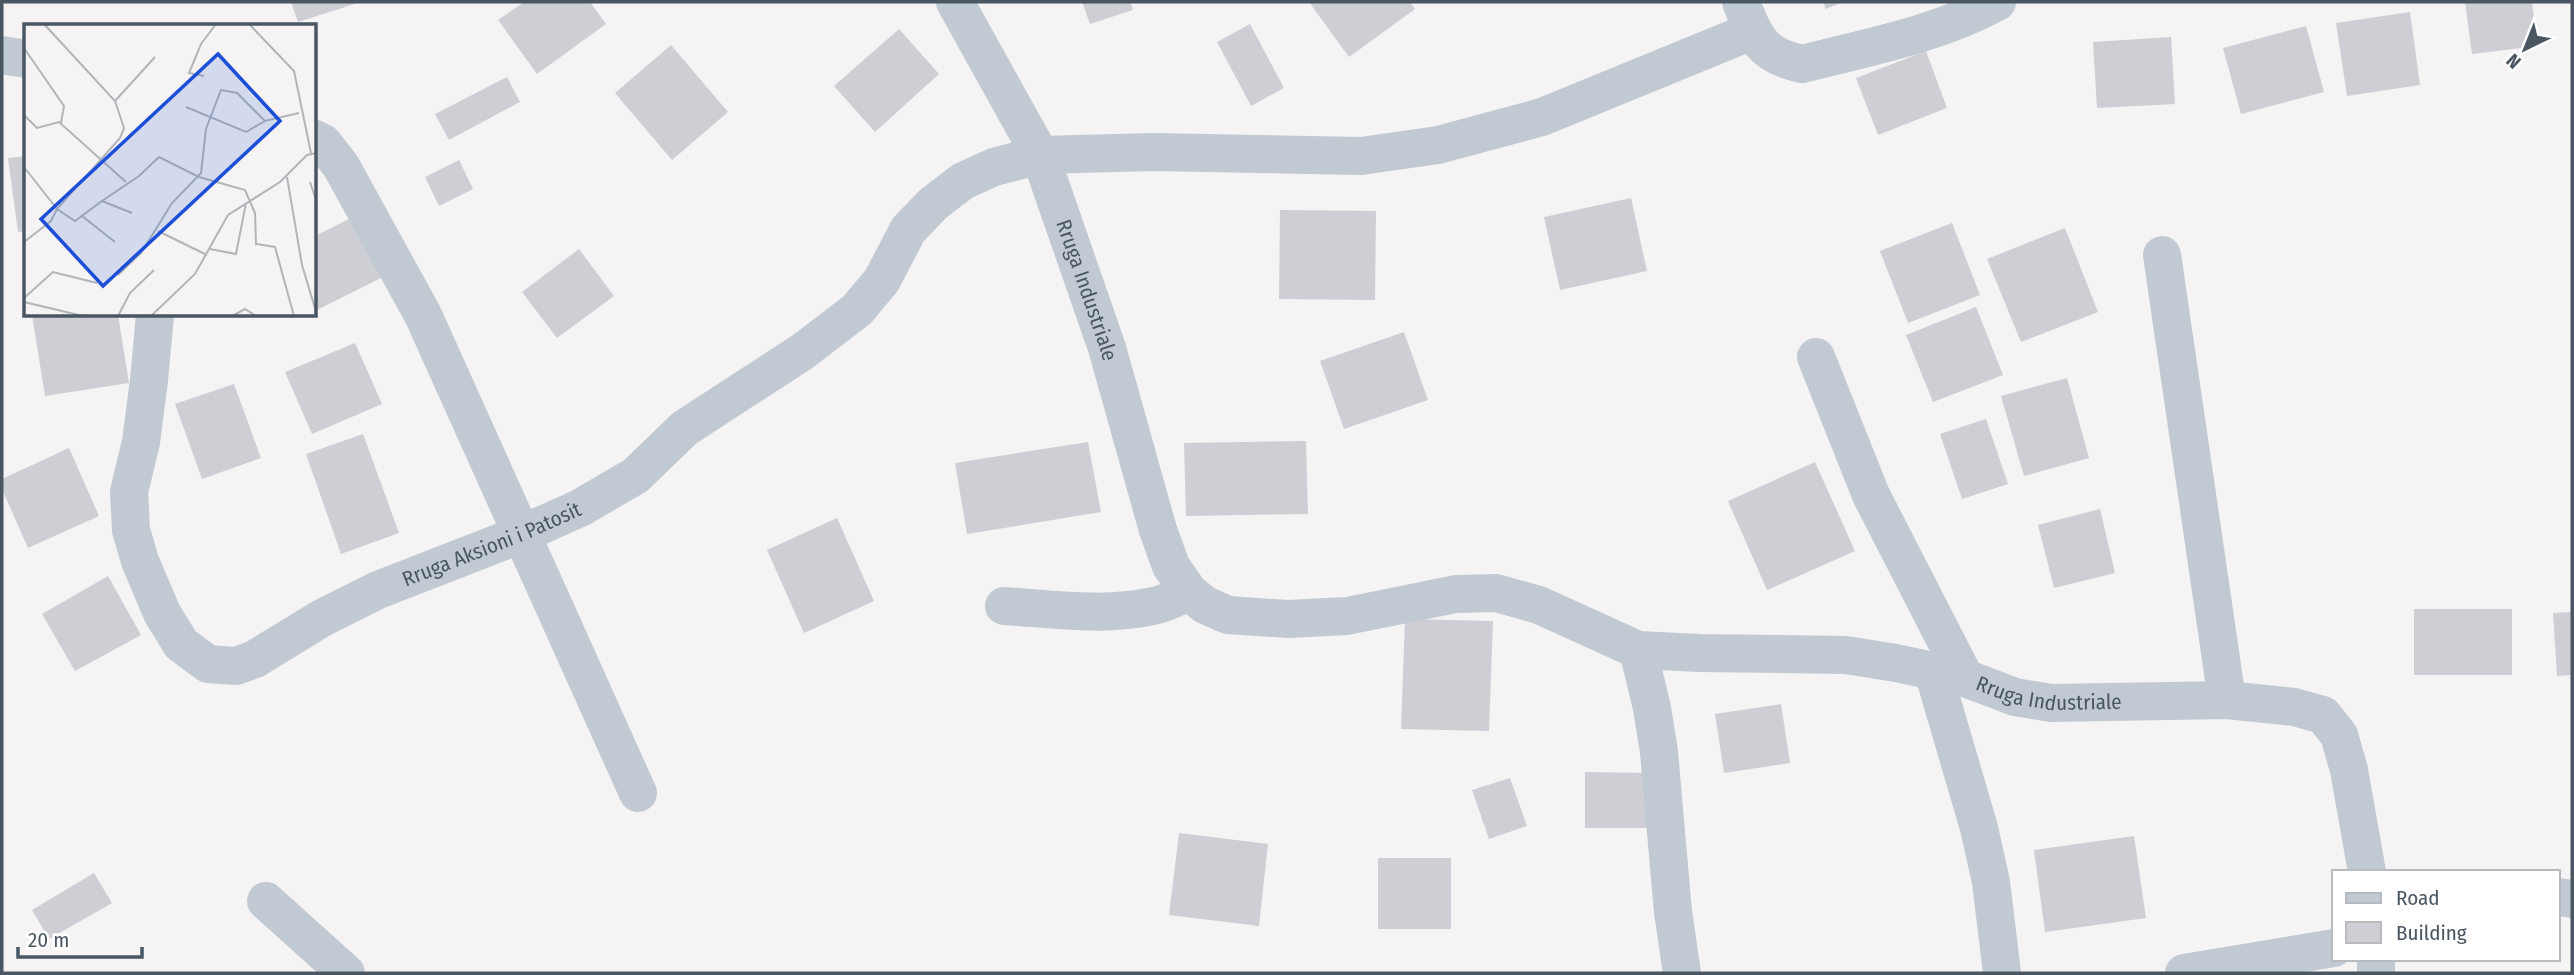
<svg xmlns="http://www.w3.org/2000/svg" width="2574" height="975" viewBox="0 0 2574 975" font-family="'Fira Sans Condensed',sans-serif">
	<rect width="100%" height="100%" fill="#f5f3f3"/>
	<g fill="#cdcfd5">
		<polygon points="291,2 361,2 298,22"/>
		<polygon points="524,2 590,2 606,24 537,74 498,20"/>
		<polygon points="1082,2 1130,2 1133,10 1090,24"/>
		<polygon points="1309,2 1410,2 1415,9 1349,57"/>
		<polygon points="1823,2 1843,2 1826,9"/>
		<polygon points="2465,2 2532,2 2538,46 2472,54"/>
		<polygon points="2410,12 2420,85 2347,96 2336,23"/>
		<polygon points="1250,24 1284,88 1251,106 1217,42"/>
		<polygon points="2306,26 2324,92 2241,114 2223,48"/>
		<polygon points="899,29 939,74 875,132 834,86"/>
		<polygon points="2171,37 2175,104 2097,108 2093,42"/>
		<polygon points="671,45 728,112 672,160 615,93"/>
		<polygon points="1926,51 1947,108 1878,135 1856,78"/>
		<polygon points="507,77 520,102 449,140 435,114"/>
		<polygon points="26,156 26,231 18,232 8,158"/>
		<polygon points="459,160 473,189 439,206 425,177"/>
		<polygon points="1631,198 1647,271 1560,290 1544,217"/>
		<polygon points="1280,210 1376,211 1375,300 1279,299"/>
		<polygon points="351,218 381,278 315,311 315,236"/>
		<polygon points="1952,223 1980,295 1908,323 1880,251"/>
		<polygon points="2065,228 2098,312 2021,342 1987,259"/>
		<polygon points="579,249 614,296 557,338 522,292"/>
		<polygon points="1976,307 2003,375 1933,402 1906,335"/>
		<polygon points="32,315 118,315 129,383 45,396"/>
		<polygon points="1404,332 1428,400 1344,429 1320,361"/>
		<polygon points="355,343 382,404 312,434 285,372"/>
		<polygon points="2067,378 2089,458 2024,476 2001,396"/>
		<polygon points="234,384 261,458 202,479 175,404"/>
		<polygon points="1986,419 2008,484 1962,499 1940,434"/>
		<polygon points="363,434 399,533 341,554 306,454"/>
		<polygon points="1306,441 1308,514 1186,516 1184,443"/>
		<polygon points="1088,442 1101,512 967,534 955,463"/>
		<polygon points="69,448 99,516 28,548 2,489 2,479"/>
		<polygon points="1815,462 1855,551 1767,590 1728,501"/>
		<polygon points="2100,509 2115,573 2054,588 2038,525"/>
		<polygon points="837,518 874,601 804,633 767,550"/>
		<polygon points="108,576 141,635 75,671 42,614"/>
		<rect x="2414" y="609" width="98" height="66"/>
		<polygon points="2572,612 2572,675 2557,676 2553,613"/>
		<polygon points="1405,619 1493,621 1489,731 1401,729"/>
		<polygon points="1781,704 1790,763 1724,773 1715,714"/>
		<polygon points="1585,772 1652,773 1652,828 1585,828"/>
		<polygon points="1510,778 1527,826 1489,839 1472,790"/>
		<polygon points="1179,833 1268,844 1259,926 1169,915"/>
		<polygon points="2134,836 2146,918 2045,932 2034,850"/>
		<rect x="1378" y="858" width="73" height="71"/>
		<polygon points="94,873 112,903 49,939 32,910"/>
	</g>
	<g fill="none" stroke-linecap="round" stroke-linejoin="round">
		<g stroke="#c1cad2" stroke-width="38">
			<path id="s1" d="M955,2l85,153 67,193 51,182 13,36 18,26 16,13 23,10 60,4 59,-3 109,-22 40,-1 43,12 99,45 62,3 146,2 50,8 69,15"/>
			<path d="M1741,2c13,35 21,54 61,62 66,-17 134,-29 195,-62"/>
			<polyline points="2,55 26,59"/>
			<polyline points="315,139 323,143 341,166 423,315 638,793"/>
			<polyline points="2162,255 2227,700"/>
			<path id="s2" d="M155,315l-6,65 -8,62 -12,50 2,38 9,31 22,52 19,31 27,20 28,2 19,-7 67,-41 56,-28 144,-56 58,-26 55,-32 50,-48 117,-76 55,-42 25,-30 26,-50 25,-26 30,-23 31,-14 46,-12 114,-3 207,4 77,-11 104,-28 210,-86"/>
			<path id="s3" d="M1816,357l55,138 94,183 50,19 36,6 176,-3 67,7 29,8 16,20 10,35 18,102"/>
			<path d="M1004,606c48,3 101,11 149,0 12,-2 24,-9 36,-14"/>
			<polyline points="1638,650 1652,708 1659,752 1673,912 1682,973"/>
			<polyline points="1933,671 1979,828 1991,882 2002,973"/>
			<polyline points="2558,897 2572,899"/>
			<polyline points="266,901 346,973"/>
			<polyline points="2376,959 2376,973"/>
			<polyline points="2184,973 2334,948"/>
		</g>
	</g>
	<g text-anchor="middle" stroke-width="6" stroke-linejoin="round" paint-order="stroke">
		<g font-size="21" fill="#4a5661" stroke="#fff">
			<text dy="7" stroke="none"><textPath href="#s1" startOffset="318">Rruga Industriale</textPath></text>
			<text dy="7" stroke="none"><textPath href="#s2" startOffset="688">Rruga Aksioni i Patosit</textPath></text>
			<text dy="7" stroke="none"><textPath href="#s3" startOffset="441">Rruga Industriale</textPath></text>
		</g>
	</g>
	<g transform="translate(24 24)">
		<rect width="292" height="292" fill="#f5f3f3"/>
		<path fill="none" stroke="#b1b4b9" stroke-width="2" d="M20,0l71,77 9,27 -4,10 -63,71 18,12 27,-20 30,12M225,0l45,47 17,82M0,24l40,58 -3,17M180,52l-15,-3 12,-29 15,-20M91,77l40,-44M162,83l60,25 19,-11M0,91l13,13 22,-6 67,60M0,143l33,42 -6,12 -27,21M263,153l15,88 15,50M286,158l7,21M78,177l37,-25 20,-19 40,20 46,13 10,23 1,31 19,3 19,69M58,192l33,26M134,207l49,24M186,225l26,5 10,-51M94,251l23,-22 31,-50 29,-30 5,-44 15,-39 16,3 28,28 34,-8M0,274l29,-26 44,11M0,278l59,14M94,292l12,-23 24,-23M127,292l44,-42 33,-59 52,-33 27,-27 10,-2M208,292l13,-7 11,7"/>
		<path fill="#1d4ed8" fill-opacity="0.15" stroke="#1d4ed8" stroke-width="3.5" d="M194,30l62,67 -177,165 -62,-67z"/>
		<rect width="292" height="292" fill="none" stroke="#4a5661" stroke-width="3.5"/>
	</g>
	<rect width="2574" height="975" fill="none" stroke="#4a5661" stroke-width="7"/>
	<rect x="2332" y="870" width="228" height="91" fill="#ffffff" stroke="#b7bbc0" stroke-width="2"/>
	<rect x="2346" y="893" width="35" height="10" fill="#c1cad2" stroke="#b7bbc0" stroke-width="2"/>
	<text x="2396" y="905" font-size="21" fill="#4a5661">Road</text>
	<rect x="2346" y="922" width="35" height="21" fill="#cdcfd5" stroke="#b7bbc0" stroke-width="2"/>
	<text x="2396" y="940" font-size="21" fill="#4a5661">Building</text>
	<g transform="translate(2525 49) rotate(223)" stroke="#ffffff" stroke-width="5" paint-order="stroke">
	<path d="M0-5L12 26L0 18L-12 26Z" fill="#4a5661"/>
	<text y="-10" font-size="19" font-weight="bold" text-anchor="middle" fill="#4a5661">N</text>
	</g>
	<path d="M18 947v10h124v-10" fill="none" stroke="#4a5661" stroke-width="3.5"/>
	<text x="28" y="947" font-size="21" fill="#4a5661" stroke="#ffffff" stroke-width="5" paint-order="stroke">20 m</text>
</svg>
